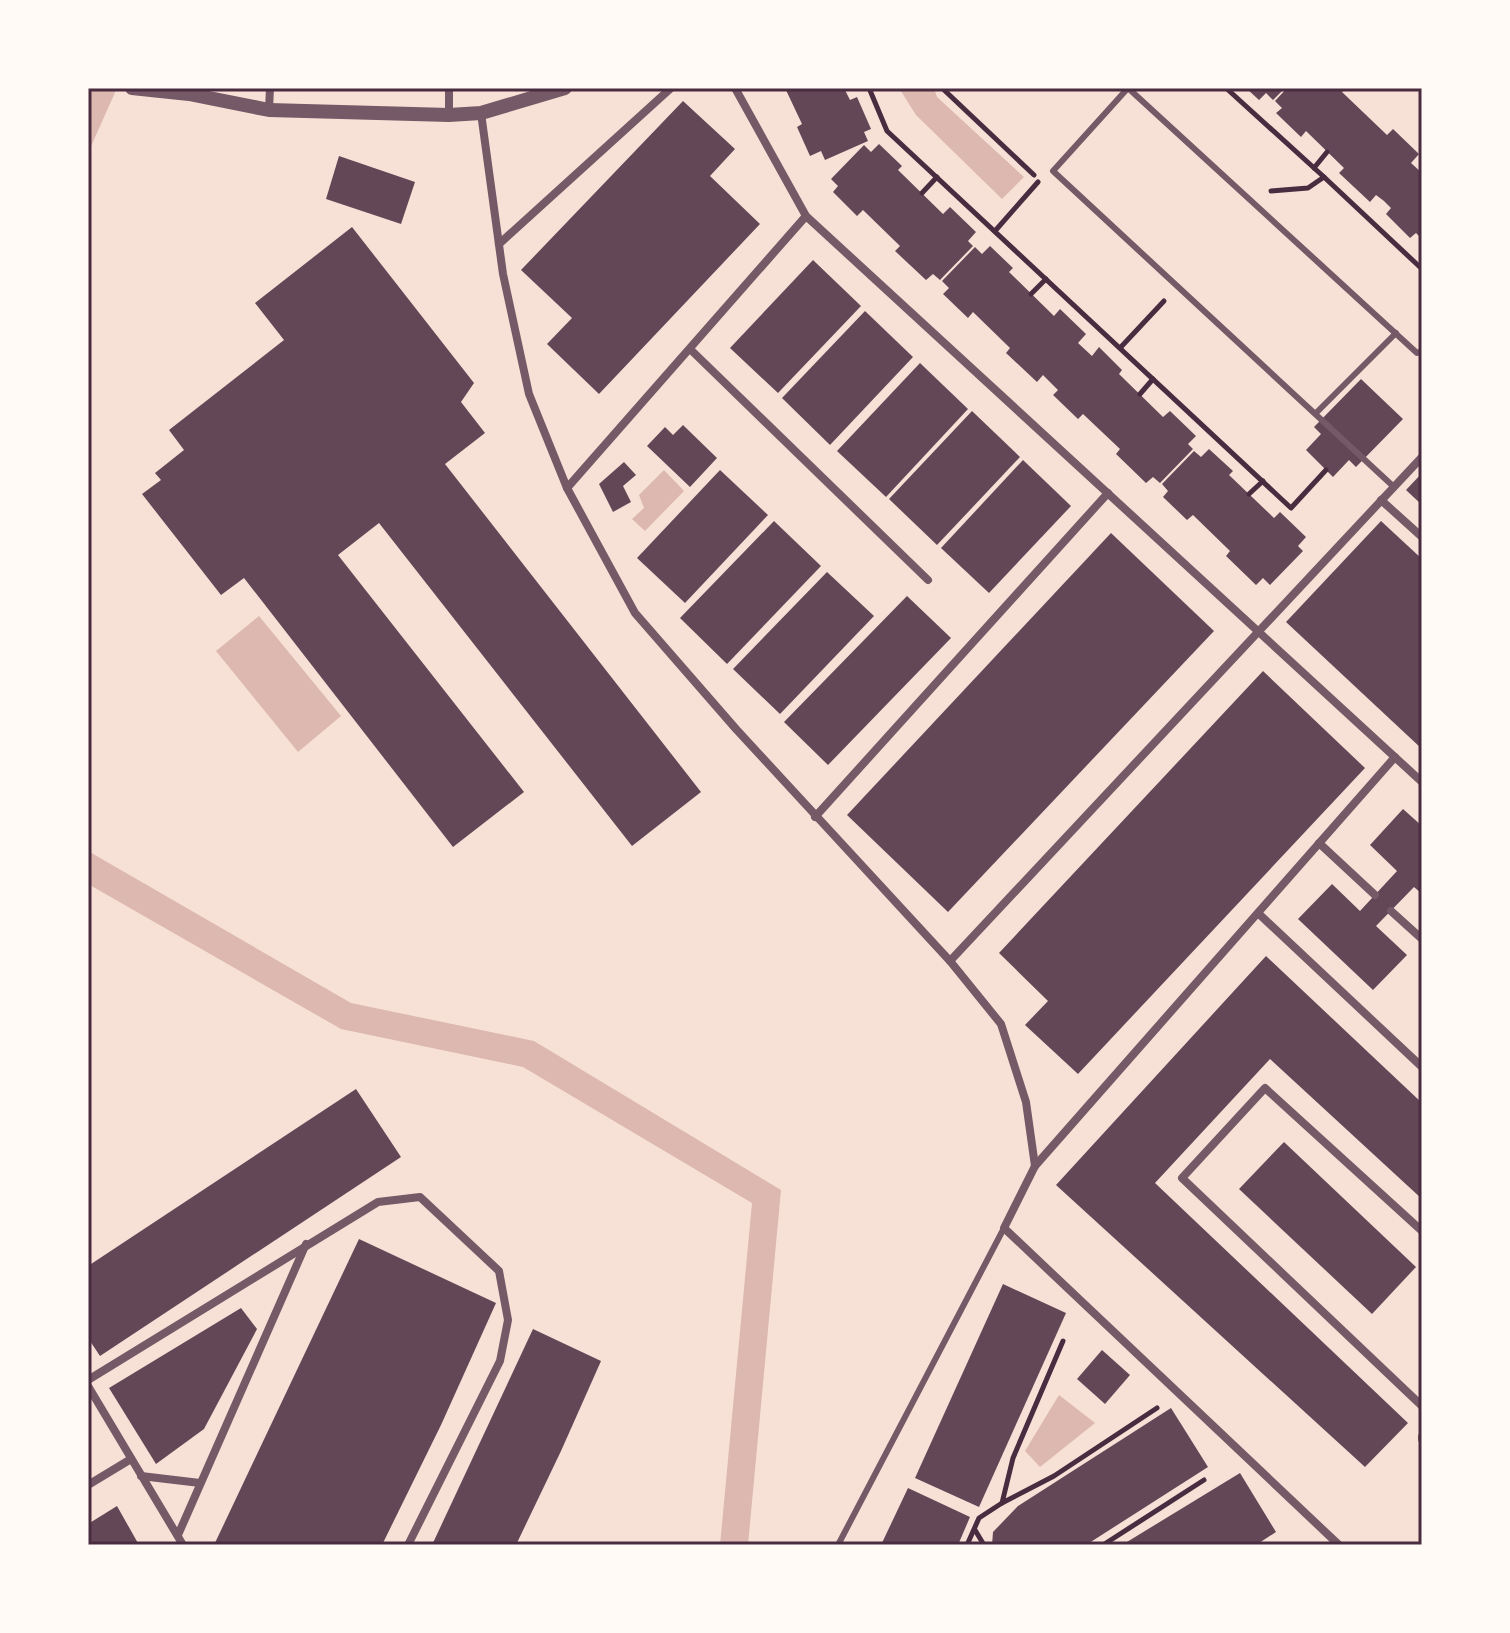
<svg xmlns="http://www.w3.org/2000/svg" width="1510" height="1633" viewBox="0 0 1510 1633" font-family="Arial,sans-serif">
	<rect width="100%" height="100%" fill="#f7e1d7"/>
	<g fill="#dcb8b0">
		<polygon points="89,88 117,88 88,153 88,90"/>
		<polygon points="899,88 934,88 937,97 1024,177 1002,199 916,115"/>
		<polygon points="664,470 684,491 645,531 632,519 644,508 639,495"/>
		<polygon points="259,616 341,716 298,752 216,651"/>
		<polygon points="88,851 351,1003 534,1041 781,1190 748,1545 720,1545 752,1203 523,1067 341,1029 88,884"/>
		<polygon points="1059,1395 1095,1423 1040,1467 1025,1451"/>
	</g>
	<g fill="#644757">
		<polygon points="785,88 844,88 850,100 857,97 871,129 864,132 868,141 825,160 821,151 810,156 797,127 802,124"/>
		<polygon points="1246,88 1285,88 1273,100 1266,93 1259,100"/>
		<polygon points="1287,88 1346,88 1342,92 1387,135 1393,129 1419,154 1411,163 1422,173 1422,239 1416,233 1410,238 1386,214 1391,208 1384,201 1376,195 1370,202 1339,173 1344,168 1306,131 1301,137 1276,113 1282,108 1275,101"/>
		<polygon points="683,101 735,149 710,176 760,224 599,394 547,344 572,318 521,270"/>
		<polygon points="879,144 902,166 898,170 943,214 950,207 976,232 968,241 973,246 940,280 933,274 926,280 895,251 900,246 863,210 857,216 833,192 838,186 831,179 864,145 871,152"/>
		<polygon points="339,156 415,182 401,224 326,199"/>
		<polygon points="352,227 474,383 461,402 485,433 445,464 701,792 632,846 379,523 338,555 524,792 453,847 244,578 221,595 142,494 161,480 155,473 184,450 169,430 284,340 255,303"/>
		<polygon points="990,246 1013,268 1009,272 1054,316 1060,309 1086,334 1078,343 1092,356 1099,347 1122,370 1119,374 1163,417 1170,411 1196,436 1188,444 1193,449 1160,483 1153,477 1146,483 1116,454 1120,449 1083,414 1078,419 1053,395 1058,390 1043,375 1037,382 1006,353 1010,348 973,312 968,318 943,294 949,288 942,281 975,247 982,254"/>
		<polygon points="813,260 861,306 778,393 730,348"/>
		<polygon points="865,311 913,357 830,445 782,398"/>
		<polygon points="920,363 968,409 886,497 837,451"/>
		<polygon points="1361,379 1403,419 1356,467 1349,460 1333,477 1306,450 1321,434 1314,427"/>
		<polygon points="972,411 1020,457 937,545 889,499"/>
		<polygon points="683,425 717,458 690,487 647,446 665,427 673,435"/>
		<polygon points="1209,449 1233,471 1229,475 1274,518 1280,512 1306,537 1298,546 1303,551 1270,585 1263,578 1256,585 1226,556 1230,551 1193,515 1187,520 1163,497 1168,491 1162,484 1194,451 1201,457"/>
		<polygon points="1023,460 1071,506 989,593 941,548"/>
		<polygon points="624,462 636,475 623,486 631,502 613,512 599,484"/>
		<polygon points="720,470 768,515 685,603 637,558"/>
		<polygon points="1422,473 1422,505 1406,490"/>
		<polygon points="774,521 821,566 727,664 680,618"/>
		<polygon points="1381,521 1422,559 1422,749 1286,622"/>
		<polygon points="1111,533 1214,631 948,912 847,815"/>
		<polygon points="827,572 874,616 780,714 733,669"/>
		<polygon points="907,596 951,638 828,765 784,722"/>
		<polygon points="1263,671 1365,768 1078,1074 1025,1025 1048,1001 999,953"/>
		<polygon points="1403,809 1422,826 1422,894 1414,887 1376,926 1407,955 1373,990 1298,919 1332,884 1360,911 1397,871 1370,845"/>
		<polygon points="1266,956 1422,1103 1422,1199 1270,1059 1155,1183 1408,1423 1365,1467 1056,1185"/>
		<polygon points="356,1089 401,1157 100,1356 88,1338 88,1266"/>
		<polygon points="1284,1142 1416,1267 1372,1314 1239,1189"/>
		<polygon points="359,1239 496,1303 441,1425 382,1545 214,1545"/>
		<polygon points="1003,1284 1066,1313 979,1507 915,1478"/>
		<polygon points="241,1308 257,1329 204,1429 156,1464 109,1388"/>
		<polygon points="533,1329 601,1361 561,1451 516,1545 432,1545"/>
		<polygon points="1102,1350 1130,1375 1105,1404 1077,1379"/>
		<polygon points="1171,1408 1208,1467 1086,1545 992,1545 993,1532 1018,1506"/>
		<polygon points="1240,1473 1276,1532 1256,1545 1122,1545"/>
		<polygon points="908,1488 970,1517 958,1545 881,1545"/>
		<polygon points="117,1506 139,1545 88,1545 88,1524"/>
	</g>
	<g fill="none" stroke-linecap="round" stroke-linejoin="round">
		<g stroke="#4a2c40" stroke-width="5">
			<polyline points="869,88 887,131 1291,508 1326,470"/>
			<polyline points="942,88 1034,175"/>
			<polyline points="1226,88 1324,177 1308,188 1271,191"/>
			<polyline points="1314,168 1327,152"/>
			<polyline points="1324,177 1422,269"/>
			<polyline points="922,193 937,177"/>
			<polyline points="995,231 1038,182"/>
			<polyline points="1031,294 1046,279"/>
			<polyline points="1120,348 1164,301"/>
			<polyline points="1140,394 1153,379"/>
			<polyline points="1249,494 1263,481"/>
			<polyline points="1063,1341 1013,1458 1002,1503 1054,1476 1157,1408"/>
			<polyline points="975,1530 984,1545"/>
			<polyline points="967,1545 979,1518 1002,1503"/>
			<polyline points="1103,1545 1204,1480"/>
		</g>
		<g stroke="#755966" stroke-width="6">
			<polyline points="1317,412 1396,333"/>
			<polyline points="1394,487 1053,171 1128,88 1417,353 1422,351"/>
			<polyline points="838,1545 1004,1228"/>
		</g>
		<g stroke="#755966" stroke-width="8">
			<polyline points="735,88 806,216 1422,782"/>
			<polyline points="269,110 270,88"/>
			<polyline points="481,113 503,274 529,394 567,488 635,613 736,729 950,961 1001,1024 1026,1102 1035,1166"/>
			<polyline points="449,115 449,88"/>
			<polyline points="499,244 671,88"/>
			<polyline points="691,350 928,580"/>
			<polyline points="567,488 806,216"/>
			<polyline points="1381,500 1422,537"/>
			<polyline points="815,817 1108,493"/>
			<polyline points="1319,843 1375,895"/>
			<polyline points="1391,911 1422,939"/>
			<polyline points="1258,913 1422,1067"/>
			<polyline points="950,961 1422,457"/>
			<polyline points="1422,1231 1265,1088 1182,1178 1422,1406"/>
			<polyline points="88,1380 378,1202 420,1197 499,1271 508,1320 500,1361 408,1545"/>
			<polyline points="88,1386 183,1545"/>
			<polyline points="1422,1437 1422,1439"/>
			<polyline points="141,1476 200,1483"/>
			<polyline points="88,1485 131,1459"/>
			<polyline points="178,1535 306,1244"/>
			<polyline points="1339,1545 1004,1228 1035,1166 1395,757"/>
		</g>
		<polyline stroke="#755966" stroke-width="14" points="132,88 189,94 269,110 449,115 481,113 565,88"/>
	</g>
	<rect width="1510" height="1633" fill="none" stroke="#fffaf5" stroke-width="180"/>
	<rect x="90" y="90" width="1330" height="1453" fill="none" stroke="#4a2c40" stroke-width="3"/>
</svg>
